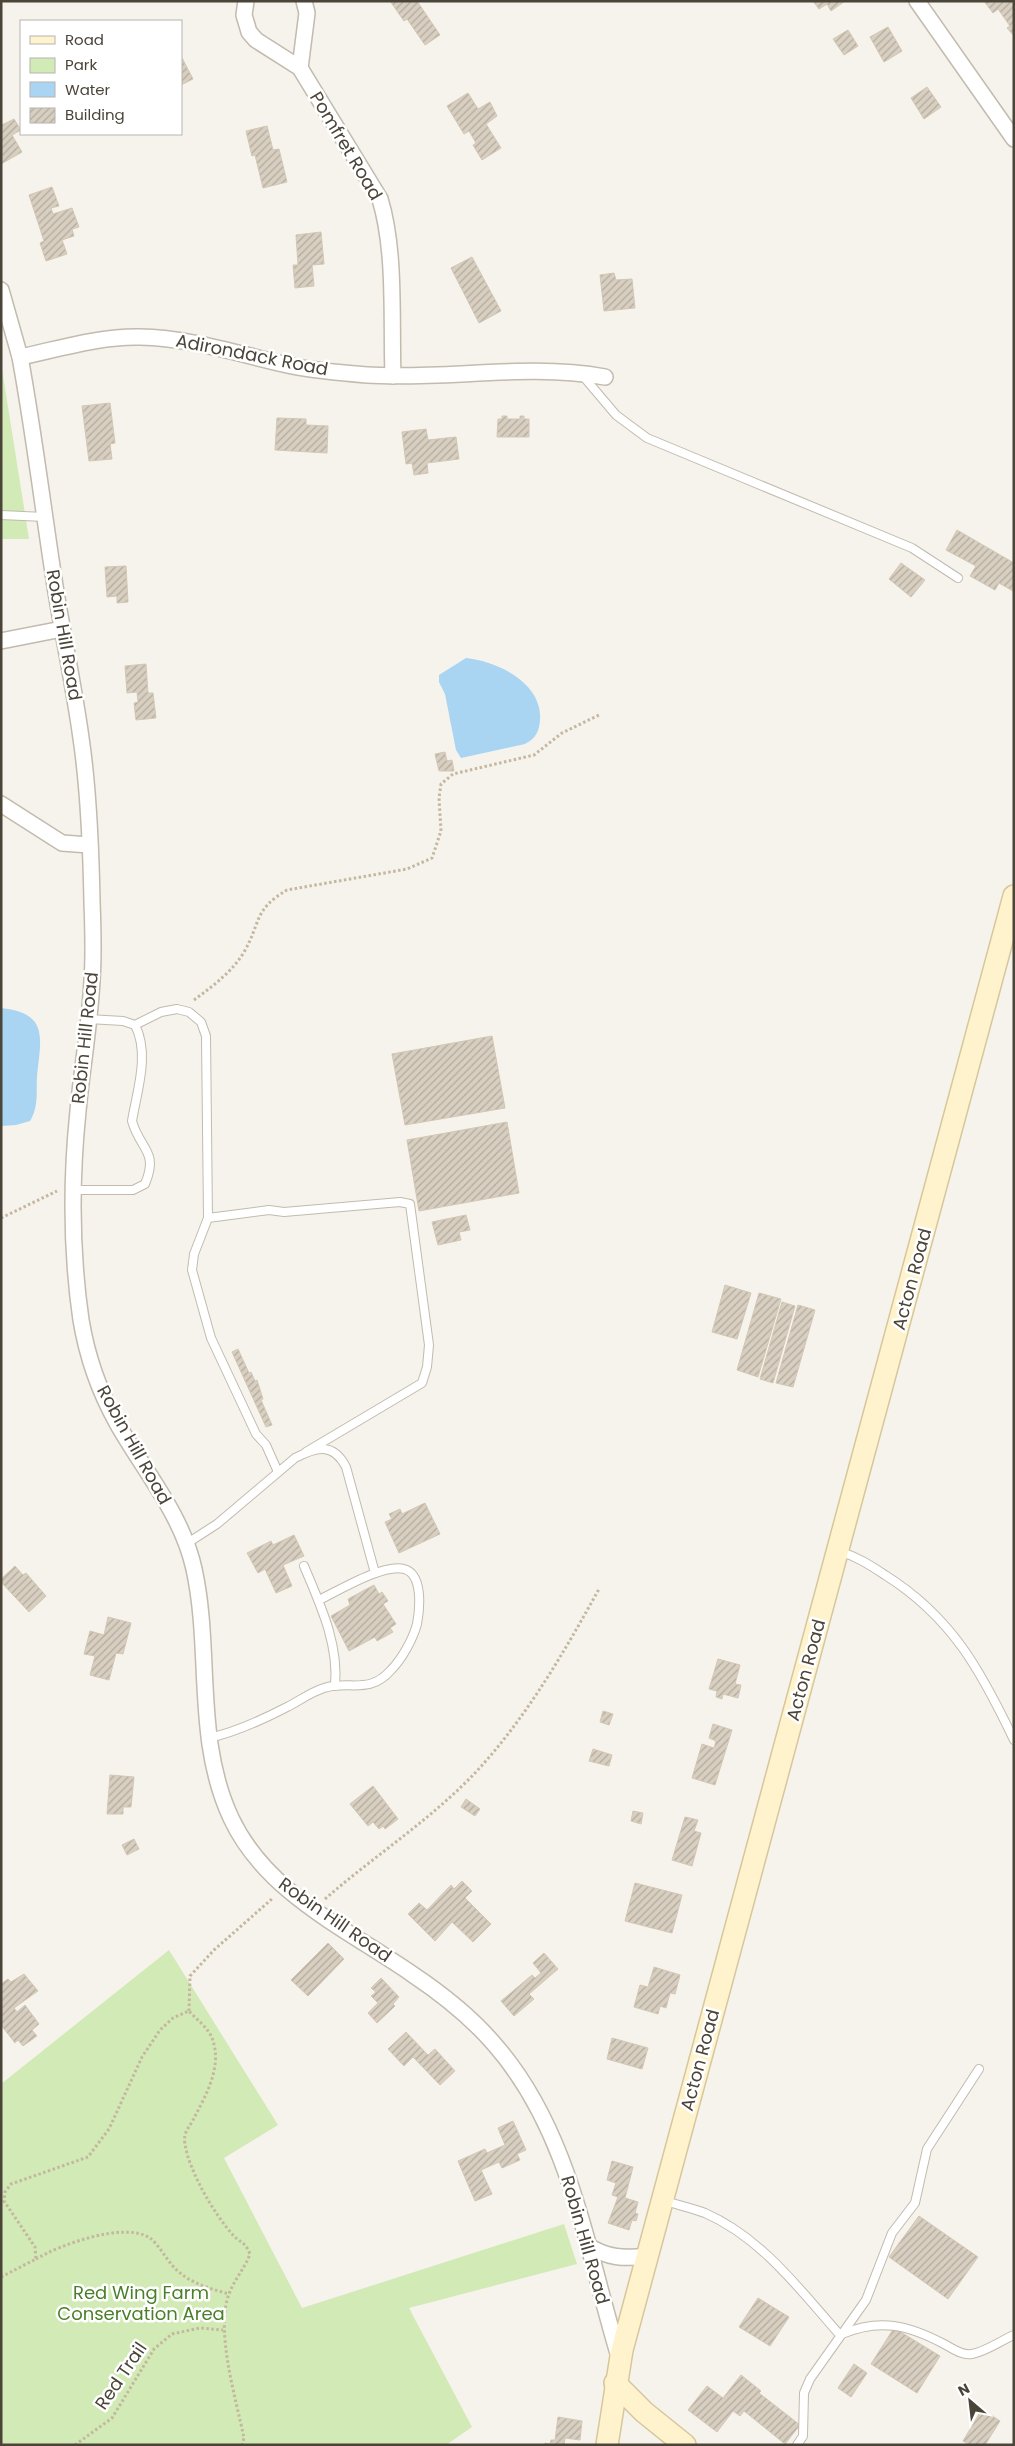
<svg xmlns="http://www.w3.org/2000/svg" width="1015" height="2446" viewBox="0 0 1015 2446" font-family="Poppins,sans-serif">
	<defs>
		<pattern id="building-hatch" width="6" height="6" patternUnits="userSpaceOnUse" patternTransform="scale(1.25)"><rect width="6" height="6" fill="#d8cfc1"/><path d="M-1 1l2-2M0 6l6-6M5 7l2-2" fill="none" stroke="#b1aa9e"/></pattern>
	</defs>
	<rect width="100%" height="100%" fill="#f6f3ec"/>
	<g fill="#d2eab5">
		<polygon points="1,363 29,539 1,539"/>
		<polygon points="169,1950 278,2125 224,2158 302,2308 564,2224 577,2264 409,2308 472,2427 446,2445 1,2445 1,2084"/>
	</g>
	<g fill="#a9d4f2">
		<path d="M466,658c31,3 77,25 74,62 -1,12 -4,18 -15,24l-64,14 -5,-8 -11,-56 -6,-12v-7z"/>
		<path d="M1,1008c48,5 40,30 36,68 -1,16 2,30 -7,45l-14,4 -15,1z"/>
	</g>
	<g fill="url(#building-hatch)" stroke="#d3c7b4">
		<polygon points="390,1 417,1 440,35 425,45 407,19 404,21"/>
		<polygon points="813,1 845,1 831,11 827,4 819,9"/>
		<polygon points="984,1 1014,1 1014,36 1007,28 1010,26 998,9 993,13"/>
		<polygon points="888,27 902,51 884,62 870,37"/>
		<polygon points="848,30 858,46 844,55 833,39"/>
		<polygon points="181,56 193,79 181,85"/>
		<polygon points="927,87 941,107 924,119 911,98"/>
		<polygon points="468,93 478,109 490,102 497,116 486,124 501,148 482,160 473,145 476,143 469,131 464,134 447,106"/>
		<polygon points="14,119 21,130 12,135 22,152 1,164 1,123 2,125"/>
		<polygon points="267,126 273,150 279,149 287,182 263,188 255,155 252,156 246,131"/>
		<polygon points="52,187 59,206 51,208 53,214 72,208 79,227 72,229 74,236 62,240 67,254 46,261 40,243 44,241 29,195"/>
		<polygon points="321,232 324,264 312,265 314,286 295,288 293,265 298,265 296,235"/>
		<polygon points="472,257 501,311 479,323 451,268"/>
		<polygon points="614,273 616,280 632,279 635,308 604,311 600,275"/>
		<polygon points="110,403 115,443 110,444 112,459 89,461 82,406"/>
		<polygon points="502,416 507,416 507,419 520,419 520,416 524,416 524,419 529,419 529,437 497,437 498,419 502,419"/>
		<polygon points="277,418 306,419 306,425 328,426 327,453 275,450"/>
		<polygon points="426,429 428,440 456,437 459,459 427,463 428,473 414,475 412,463 406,464 402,432"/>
		<polygon points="957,530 1014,563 1013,591 999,583 995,590 970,576 976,566 946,550"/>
		<polygon points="901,563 925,580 911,597 889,579"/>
		<polygon points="126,566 128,602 117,603 117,596 107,597 105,567"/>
		<polygon points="146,664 148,693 153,693 156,718 136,720 134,703 138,702 137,692 127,693 125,666"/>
		<polygon points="445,752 447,761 452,760 454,771 439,771 435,754"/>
		<polygon points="492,1036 505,1108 405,1125 392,1054"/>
		<polygon points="507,1122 519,1193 419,1211 407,1140"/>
		<polygon points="466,1215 470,1230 459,1232 461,1240 438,1245 432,1222"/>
		<polygon points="725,1285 751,1293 737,1339 712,1332"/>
		<polygon points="759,1293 781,1299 758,1377 737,1370"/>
		<polygon points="782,1302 795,1306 773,1383 760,1379"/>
		<polygon points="798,1305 815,1310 793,1387 776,1383"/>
		<polygon points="238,1349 249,1373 251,1372 255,1381 257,1380 263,1399 261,1400 272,1425 266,1427 232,1352"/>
		<polygon points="425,1503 440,1534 399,1553 385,1522 392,1519 389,1514 400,1509 402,1514"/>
		<polygon points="294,1535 304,1556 283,1565 292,1586 276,1593 265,1569 258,1573 247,1553 271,1541 273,1545"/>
		<polygon points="15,1566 23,1575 26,1573 46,1596 29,1612 1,1582 1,1579"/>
		<polygon points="374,1585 379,1594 382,1592 388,1601 383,1604 396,1624 390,1628 393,1632 377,1641 375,1637 349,1651 331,1616 350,1605 348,1599"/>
		<polygon points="108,1617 131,1623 123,1654 116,1653 109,1680 90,1675 95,1656 84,1654 90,1631 104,1635"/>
		<polygon points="718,1659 740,1665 735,1684 741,1685 738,1698 723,1694 722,1699 716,1697 717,1691 709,1689"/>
		<polygon points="603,1711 613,1714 609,1725 600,1722"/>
		<polygon points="713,1724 732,1730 715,1785 692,1778 702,1744 714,1748 716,1741 709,1738"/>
		<polygon points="593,1749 612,1755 609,1766 589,1761"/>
		<polygon points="110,1775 134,1777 131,1807 123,1807 123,1814 107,1814"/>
		<polygon points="373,1786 398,1819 385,1829 383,1826 379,1829 373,1822 368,1826 350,1804"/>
		<polygon points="466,1799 480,1809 475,1816 461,1807"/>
		<polygon points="633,1811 643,1813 641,1824 631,1821"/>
		<polygon points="685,1817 698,1820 694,1831 701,1833 692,1866 672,1860"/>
		<polygon points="134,1839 139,1849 127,1855 122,1845"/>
		<polygon points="462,1881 472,1891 465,1898 491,1924 473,1942 452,1922 435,1941 408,1914 419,1903 427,1910 451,1885 454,1889"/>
		<polygon points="635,1883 682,1895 672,1933 625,1921"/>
		<polygon points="328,1943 344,1959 308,1996 291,1980"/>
		<polygon points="544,1953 558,1969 529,1994 534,1999 514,2016 501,2001 532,1975 535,1978 541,1973 533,1963"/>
		<polygon points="654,1967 680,1975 675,1994 670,1993 666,2008 660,2006 658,2014 634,2007 640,1985 648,1987"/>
		<polygon points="24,1974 38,1991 14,2008 17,2012 25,2005 39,2024 32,2030 37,2036 23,2046 18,2040 15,2043 1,2025 1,1984 8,1979 11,1982"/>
		<polygon points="381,1978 399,1997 393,2004 395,2006 377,2023 368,2013 378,2003 371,1996 376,1992 371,1988"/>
		<polygon points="406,2032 428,2055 435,2049 455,2071 440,2085 413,2057 404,2066 388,2049"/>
		<polygon points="612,2038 648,2048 642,2069 607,2059"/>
		<polygon points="513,2121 526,2150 517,2154 520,2160 502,2168 499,2162 481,2170 492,2194 475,2201 458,2161 485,2149 487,2153 505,2145 498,2128"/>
		<polygon points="612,2161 633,2167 625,2198 638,2202 635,2213 638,2214 636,2221 632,2220 629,2230 608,2223 618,2197 612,2195 616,2183 607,2180"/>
		<polygon points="919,2216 978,2257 948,2299 889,2257"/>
		<polygon points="758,2298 789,2317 770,2346 739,2327"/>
		<polygon points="894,2328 940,2356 917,2393 871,2364"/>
		<polygon points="854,2364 867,2373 851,2397 838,2388"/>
		<polygon points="741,2375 761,2391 759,2393 800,2425 785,2444 744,2411 740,2416 733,2411 717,2432 688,2410 707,2386 723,2398"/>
		<polygon points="982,2409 1000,2421 985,2445 970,2445 963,2441"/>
		<polygon points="558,2417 582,2421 580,2440 565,2438 564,2445 545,2445 545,2443 550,2444 551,2440 555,2440"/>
	</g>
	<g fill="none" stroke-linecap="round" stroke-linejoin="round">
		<defs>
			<g id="service">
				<polyline points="583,376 616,415 647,438 912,548 958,578"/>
				<polyline points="1,515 45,517"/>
				<polyline points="88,1019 123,1021 135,1025 161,1012 177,1009 189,1012 201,1022 206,1036 208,1218 194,1254 192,1270 211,1338 256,1434 266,1445 278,1472"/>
				<path d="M74,1190h59l12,-6c14,-33 -5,-34 -13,-63 5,-30 18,-67 3,-96"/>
				<polyline points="208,1218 269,1210 284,1212 400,1202 410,1204 429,1345 427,1367 422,1383 306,1452"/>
				<path d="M186,1544l31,-20 78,-66c21,-11 38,-16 51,9l29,106"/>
				<path d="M838,1551c18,5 32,14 47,24 67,42 96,96 129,165"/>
				<path d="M304,1566c16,38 35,78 31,120"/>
				<path d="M209,1738c27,-6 53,-18 78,-31 12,-6 24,-15 37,-19 26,-8 45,7 67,-18 11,-11 22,-31 26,-46 3,-16 6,-50 -13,-55 -20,-6 -66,22 -85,31"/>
				<path d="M665,2201c13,4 27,7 40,12 57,25 95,77 135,122"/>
				<path d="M842,2334c38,-16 66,-9 102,10 8,4 18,12 28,10 15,-3 28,-13 42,-19"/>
				<polyline points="797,2445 803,2436 804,2393 810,2379 866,2300 892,2233 915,2203 927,2149 979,2069"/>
			</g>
			<g id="minor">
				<path d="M246,1l-2,14 5,17 7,8 44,28 80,131c16,52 11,122 13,177"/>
				<polyline points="917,1 1014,139"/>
				<polyline points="300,68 307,13 304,1"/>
				<path d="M1,290l19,67c14,76 23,152 35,229 8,50 19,101 26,152 8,54 10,110 11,164 1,26 2,52 0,78 -2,43 -10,87 -14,131 -7,68 -7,140 3,209 6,36 18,71 36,103 27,48 65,91 77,146 18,82 0,170 37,249 35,75 116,111 181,156 30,20 60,44 83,71 76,87 92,208 125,315"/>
				<path d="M20,357c39,-8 80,-21 120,-20 52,1 101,18 152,29 25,5 50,7 75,9 80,5 159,-12 238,2"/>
				<polyline points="1,641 62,629"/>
				<polyline points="1,804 62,843 89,845"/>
				<path d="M587,2245c20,13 37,14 61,11"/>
			</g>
			<g id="secondary">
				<polyline points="615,2383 644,2412 685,2445"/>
				<polyline points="607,2445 622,2350 1014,896"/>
			</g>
		</defs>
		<use href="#service" stroke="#c2bbae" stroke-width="10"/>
		<use href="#minor" stroke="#c2bbae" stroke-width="18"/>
		<use href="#secondary" stroke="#d6c79b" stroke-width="24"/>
		<g stroke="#c4b79f" stroke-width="3" stroke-dasharray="2.5 2.5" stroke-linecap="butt">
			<path d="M194,1000c19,-14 38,-28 50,-48 17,-29 9,-42 43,-62l120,-21 25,-11 9,-27 -2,-33 2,-14 12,-10 81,-19 28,-22 37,-18"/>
			<polyline points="1,1218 57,1191"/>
			<path d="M325,1899c49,-43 104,-78 149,-125 51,-54 89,-120 125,-185"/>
			<polyline points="189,2011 190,1976 214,1950 273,1898"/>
			<path d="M36,2259c24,-14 88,-38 114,-21 8,6 15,19 22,27 14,17 36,23 57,29"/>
			<path d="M1,2277l35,-18 -1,-12 -31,-46 1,-9 6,-8 77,-27 21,-28 33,-72 18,-27 13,-12 16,-7c8,9 21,18 24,30 9,27 -8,56 -20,79 -5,9 -10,13 -8,24 4,27 29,70 48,91 8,9 11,5 17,19 -5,14 -16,26 -21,40 -14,36 7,105 15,144l-2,7"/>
			<polyline points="75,2445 112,2418 154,2349 172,2334 200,2328 223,2330"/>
		</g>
		<use href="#service" stroke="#fff" stroke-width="8"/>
		<use href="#minor" stroke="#fff" stroke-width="15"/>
		<use href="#secondary" stroke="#fff3cd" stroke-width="21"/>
	</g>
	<g text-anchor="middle" stroke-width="5" stroke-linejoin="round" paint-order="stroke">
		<g font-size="18" fill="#4b4439" stroke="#fff">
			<text transform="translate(346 146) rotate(59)" y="6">Pomfret Road</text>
			<text transform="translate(252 355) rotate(11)" y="6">Adirondack Road</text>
			<text transform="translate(64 635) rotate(80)" y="6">Robin Hill Road</text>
			<text transform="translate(85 1038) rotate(-84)" y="6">Robin Hill Road</text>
			<text transform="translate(912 1279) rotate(-75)" y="6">Acton Road</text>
			<text transform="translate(134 1445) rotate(61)" y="6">Robin Hill Road</text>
			<text transform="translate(806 1670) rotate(-75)" y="6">Acton Road</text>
			<text transform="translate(335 1920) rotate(35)" y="6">Robin Hill Road</text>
			<text transform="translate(700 2060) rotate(-75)" y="6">Acton Road</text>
			<text transform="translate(585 2240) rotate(74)" y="6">Robin Hill Road</text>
			<text transform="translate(121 2376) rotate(-56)" y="6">Red Trail</text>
		</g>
		<g font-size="18" fill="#4a7f2a" stroke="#fff">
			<text x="141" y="2299">Red Wing Farm<tspan x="141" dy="21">Conservation Area</tspan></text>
		</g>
	</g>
	<rect width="1015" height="2446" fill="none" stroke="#4b4439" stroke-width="5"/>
	<rect x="20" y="20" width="162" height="115" fill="#ffffff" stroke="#b7b4b0"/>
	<rect x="30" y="36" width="25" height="8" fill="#fff3cd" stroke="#b7b4b0"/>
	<text x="65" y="45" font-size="15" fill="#4b4439">Road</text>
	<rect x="30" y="58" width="25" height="15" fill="#d2eab5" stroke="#b7b4b0"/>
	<text x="65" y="70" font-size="15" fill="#4b4439">Park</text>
	<rect x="30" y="82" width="25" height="15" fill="#a9d4f2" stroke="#b7b4b0"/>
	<text x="65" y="95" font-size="15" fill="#4b4439">Water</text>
	<rect x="30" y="108" width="25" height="15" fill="url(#building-hatch)" stroke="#b7b4b0"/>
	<text x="65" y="120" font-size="15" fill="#4b4439">Building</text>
	<g transform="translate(970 2401) rotate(332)" stroke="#ffffff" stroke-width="4" paint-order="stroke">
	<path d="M0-4L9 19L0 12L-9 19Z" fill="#4b4439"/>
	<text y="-8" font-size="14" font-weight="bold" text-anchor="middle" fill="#4b4439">N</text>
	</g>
</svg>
